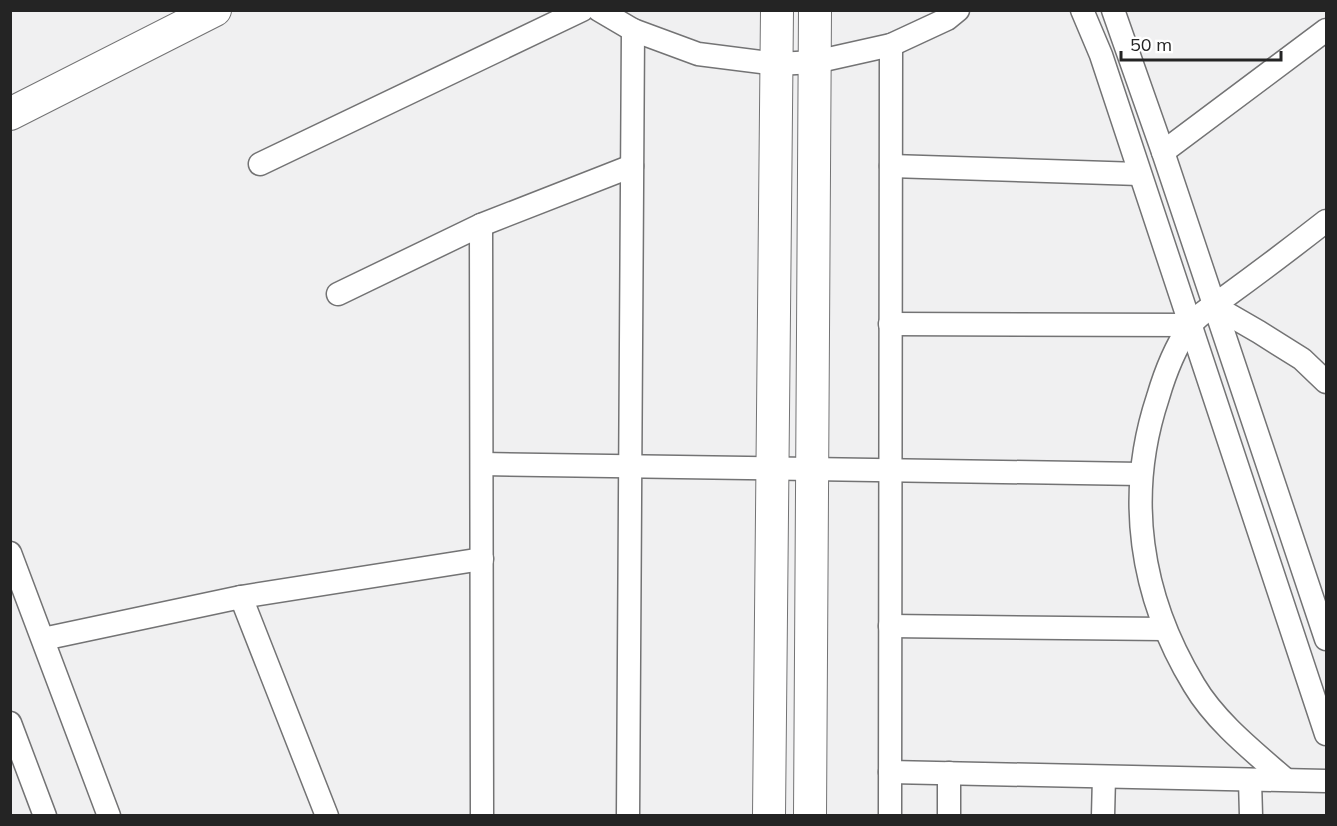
<svg xmlns="http://www.w3.org/2000/svg" width="1337" height="826" viewBox="0 0 1337 826" font-family="Mulish,sans-serif">
	<rect width="100%" height="100%" fill="#f0f0f1"/>
	<g fill="none" stroke-linecap="round" stroke-linejoin="round">
		<defs>
			<g id="street">
				<polyline points="599,10 633,30 698,54 777,64 815,62 891,45 947,19 958,10"/>
				<polyline points="1082,10 1101,55 1326,734"/>
				<polyline points="1113,10 1163,152 1326,639"/>
				<polyline points="1163,152 1326,30"/>
				<polyline points="260,164 582,10"/>
				<polyline points="891,166 1139,174"/>
				<polyline points="481,225 482,816"/>
				<polyline points="338,294 481,225 632,166"/>
				<polyline points="1214,306 1259,332 1302,359 1326,382"/>
				<polyline points="890,324 1190,325"/>
				<polyline points="483,464 1141,474"/>
				<polyline points="10,553 109,816"/>
				<polyline points="241,597 327,816"/>
				<polyline points="890,626 1164,629"/>
				<polyline points="43,639 241,597 482,559"/>
				<polyline points="10,723 45,816"/>
				<polyline points="890,772 1326,781"/>
				<path d="M1285,779c-32,-28 -69,-57 -91,-94 -54,-89 -69,-189 -36,-288 7,-24 17,-49 31,-70 9,-13 27,-23 39,-32 33,-24 66,-49 98,-74"/>
				<polyline points="1250,780 1251,816"/>
				<polyline points="628,816 633,30"/>
				<polyline points="890,816 891,45"/>
				<polyline points="949,816 949,773"/>
				<polyline points="1103,816 1104,777"/>
			</g>
			<g id="secondary">
				<polyline points="10,114 215,10"/>
				<polyline points="769,816 777,10"/>
				<polyline points="810,816 815,10"/>
			</g>
		</defs>
		<use href="#street" stroke="#737374" stroke-width="25"/>
		<use href="#secondary" stroke="#737374" stroke-width="34"/>
		<use href="#street" stroke="#fff" stroke-width="22"/>
		<use href="#secondary" stroke="#fff" stroke-width="32"/>
	</g>
	<rect width="1337" height="826" fill="none" stroke="#242424" stroke-width="24"/>
	<path d="M1121 51v9h160v-9" fill="none" stroke="#242424" stroke-width="3"/>
	<text x="1130" y="51" font-size="18" fill="#242424" stroke="#ffffff" stroke-width="4.5" paint-order="stroke">50 m</text>
</svg>
